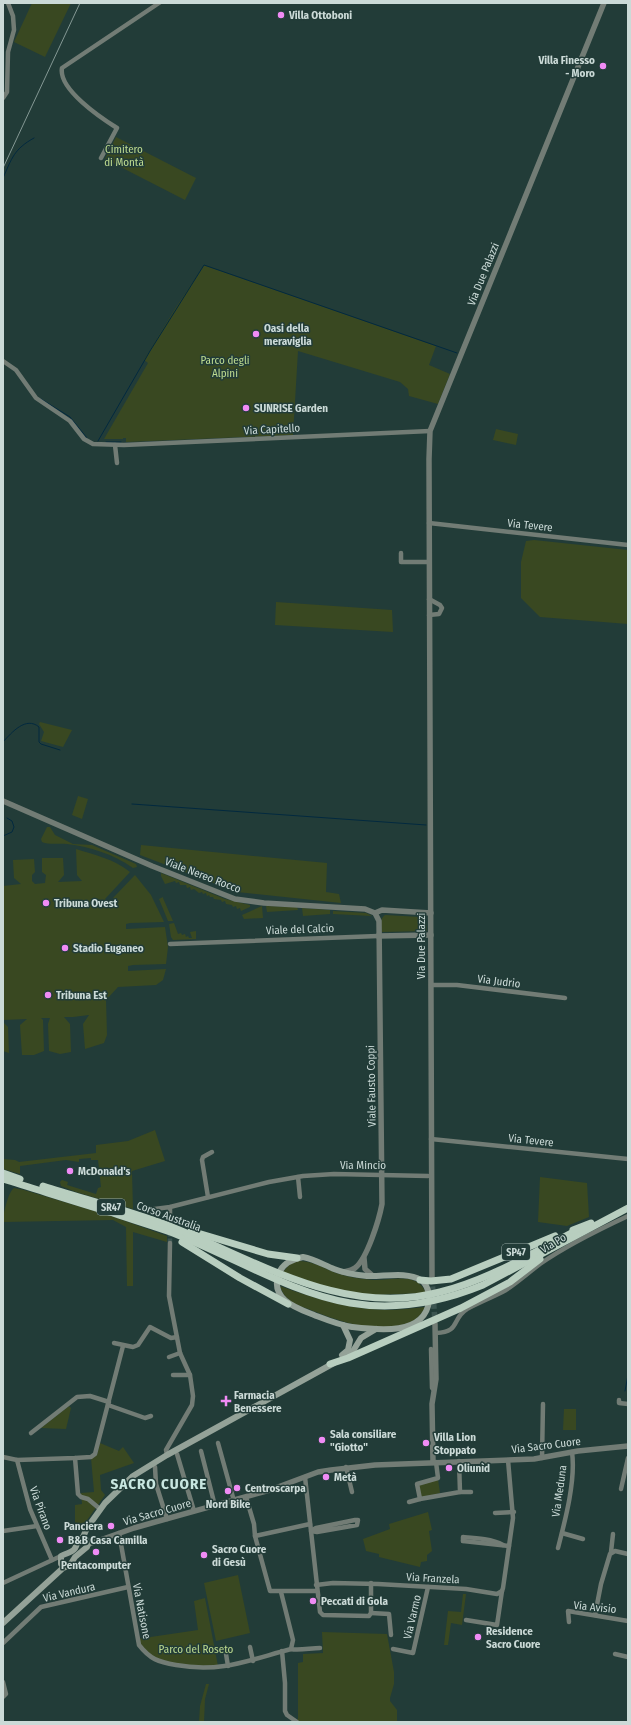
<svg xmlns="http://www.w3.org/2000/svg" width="631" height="1725" viewBox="0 0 631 1725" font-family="'Fira Sans Condensed',sans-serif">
	<rect width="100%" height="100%" fill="#223c38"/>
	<g fill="#394821">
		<polygon points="32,3 71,3 45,57 14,42"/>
		<polygon points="116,137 196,178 185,200 105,159"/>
		<polygon points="204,265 436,346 429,365 450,374 438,404 409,396 408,389 400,382 298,351 293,435 126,442 126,438 123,438 123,439 104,439 148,363 144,360 175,309"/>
		<polygon points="496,429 518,434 516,445 493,440"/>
		<polygon points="534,540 628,550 628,624 540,617 521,598 521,562 526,541"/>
		<polygon points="276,602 392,610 393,632 275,625"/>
		<polygon points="40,722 72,730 63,747 41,741 44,732 39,724"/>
		<polygon points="78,796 88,799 82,819 72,815"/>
		<path d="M47,827h3l5,8 18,9 19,1 44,19 1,3 -4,1c-20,-14 -42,-21 -66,-24 -8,-1 -18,1 -25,-2l-1,-3z"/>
		<polygon points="141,845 327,863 326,892 339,894 341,903 237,892 140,855"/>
		<path d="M76,849c19,6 38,10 54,23l-25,27 7,7 4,-5 -3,-3 22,-23 16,20 13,27 -34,1 -4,1v5l39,-2 3,20 -2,17 -33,1 -5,1v5l38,-2 -3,11 -7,5 -38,2 -12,13 1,35 -3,8 -19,6 -2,-25 6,-9 -16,2h-9l6,7 1,28 -11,2 -11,-3 -1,-27 2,-6h-9l2,2 1,31 -10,4h-12l-2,-30 7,-6 -24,1v-134l18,-2 -7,-6 -1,-18 21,-1 1,13 -3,3v6l3,3 10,-1 1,-8 -4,-3v-14h21l1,17 -6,7 24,-1 -5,-6z"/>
		<polygon points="161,873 225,899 250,905 250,907 241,911 240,908 237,909 236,906 233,907 232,905 226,904 225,901 222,902 221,900 214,899 213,897 210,897 209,895 207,896 206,893 203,894 202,892 199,893 194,889 191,890 190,887 187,888 186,885 180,885 179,882 176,883 175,881 165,884 161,876"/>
		<polygon points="163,897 163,898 173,921 168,921 159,899"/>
		<polygon points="262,906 263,918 244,919 242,915"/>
		<polygon points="266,906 297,907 298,910 267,912"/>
		<polygon points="302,908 330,910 330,914 303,916"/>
		<polygon points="333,911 366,913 372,916 333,914"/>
		<path d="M385,915l36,2 5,5 1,9 -45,1c-2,-5 -2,-14 3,-17z"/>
		<polygon points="174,923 178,934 181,933 182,935 185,934 186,937 188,936 189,938 192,938 190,932 196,931 196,939 173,940 171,937 169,924"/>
		<polygon points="3,1022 8,1027 9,1053 3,1051"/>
		<polygon points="155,1130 165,1161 132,1171 133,1209 76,1192 61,1186 60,1182 62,1180 68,1182 67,1185 96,1194 98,1188 101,1187 98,1160 91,1160 91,1158 79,1159 79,1162 66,1160 20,1166 20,1174 3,1169 3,1159 15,1160 19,1162 96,1153 96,1145 128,1141"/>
		<polygon points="540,1177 587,1183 589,1217 567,1226 538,1222"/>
		<path d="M14,1188l10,2 87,26 56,20v6l-34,-10v54h-6l-1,-59 -13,-7 -110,2c0,-7 5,-30 11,-34z"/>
		<path d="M298,1261c15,0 25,7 38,12 12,4 25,6 37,7 18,1 44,-9 53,13l-55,2 -42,-7 -46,-16 7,-8z"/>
		<path d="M280,1286c35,13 69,23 106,24 13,0 27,-2 40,-3 -5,7 -9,13 -18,16 -30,11 -64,0 -92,-11 -15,-6 -31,-9 -36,-26z"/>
		<polygon points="69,1406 71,1408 66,1429 41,1428"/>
		<polygon points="564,1409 576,1409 576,1430 563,1430"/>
		<polygon points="100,1443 119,1451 123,1447 134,1463 100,1475 101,1490 105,1495 85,1523 75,1525 75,1505 82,1504 81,1493 94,1492 91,1458 97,1455"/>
		<polygon points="438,1479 440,1493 421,1498 418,1484"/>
		<polygon points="428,1512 432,1530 429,1531 432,1551 427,1555 427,1561 421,1562 420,1567 379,1557 379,1554 366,1551 363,1539 390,1529 389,1524"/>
		<polygon points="238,1575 250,1633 216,1641 204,1583"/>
		<polygon points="463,1594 466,1594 462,1625 451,1623 448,1645 444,1645 448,1611 461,1612"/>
		<path d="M205,1598l13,68c-15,2 -59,-1 -71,-11 -4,-4 -7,-11 -10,-16l61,-9 -4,-29z"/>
		<polygon points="322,1632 387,1634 394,1672 394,1684 390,1698 390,1701 397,1710 397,1722 297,1722 296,1720 298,1719 298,1663 303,1662 303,1654 323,1653"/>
		<polygon points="206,1684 209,1684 205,1699 204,1722 199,1722 200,1706"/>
	</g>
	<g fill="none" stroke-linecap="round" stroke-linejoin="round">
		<g stroke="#02293f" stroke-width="1">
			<path d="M3,178c9,-20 11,-29 31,-40"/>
			<polyline points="41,399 70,417 87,438"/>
			<polyline points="98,441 150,351 204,265 457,353"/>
			<polyline points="106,442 121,442"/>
			<path d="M3,742c9,-10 23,-26 36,-15v15l2,2 19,6"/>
			<polyline points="132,804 426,825"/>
			<polyline points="3,836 12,832 14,827 12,821 7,818"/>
			<polyline points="625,1391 628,1375"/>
		</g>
		<polyline stroke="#3b5450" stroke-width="4.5" stroke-dasharray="4.5 2" stroke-linecap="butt" points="170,1243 170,1220"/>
		<polyline stroke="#3b5450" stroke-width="5.5" stroke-dasharray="5.5 3" stroke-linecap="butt" points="432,1278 435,1323"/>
		<g stroke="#727c75" stroke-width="4.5">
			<polyline points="3,98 7,92 8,52 14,30 13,16 8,3"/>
			<path d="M101,158l16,-30c-16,-10 -59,-39 -55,-60l97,-65"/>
			<polyline points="3,361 16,370 36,398 70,421 84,439 93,444 124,445 430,431"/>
			<polyline points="115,445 117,463"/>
			<polyline points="429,523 628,545"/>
			<polyline points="401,553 401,562 429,562"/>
			<polyline points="429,599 440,605 442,608 439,614 429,615"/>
			<polyline points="170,944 378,936"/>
			<polyline points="431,985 457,985 565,998"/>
			<polyline points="431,1139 628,1159"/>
			<polyline points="298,1177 300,1197"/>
			<polyline points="208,1197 202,1160 203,1157 212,1152"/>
			<polyline points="147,1210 170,1207 269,1182 303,1176 334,1174 428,1176"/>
			<polyline points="170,1220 170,1207"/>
			<path d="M436,1333c25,-1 15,-14 31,-24 13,-7 26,-12 39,-19 12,-8 22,-17 34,-26 27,-19 58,-34 88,-48"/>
			<polyline points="114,1343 133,1347 138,1345 150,1327 171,1338 177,1337"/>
			<polyline points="431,1349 432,1388 434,1390"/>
			<polyline points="169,1357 180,1353"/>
			<polyline points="173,1375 190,1375"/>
			<polyline points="619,1400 619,1403 628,1404"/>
			<polyline points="108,1405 145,1418 151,1416"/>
			<polyline points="31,1433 77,1397 90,1396 109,1402"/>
			<polyline points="218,1443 234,1501"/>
			<polyline points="201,1451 215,1506"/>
			<polyline points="177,1454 194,1511"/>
			<polyline points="167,1455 166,1450 192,1405 193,1396 190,1375 180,1353 169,1296 170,1243"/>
			<polyline points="3,1457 17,1460 75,1458 91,1457 95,1454 123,1346"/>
			<polyline points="75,1458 78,1494 81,1497 88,1499 100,1509"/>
			<polyline points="542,1458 543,1404"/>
			<polyline points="17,1460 30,1509 52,1560"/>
			<polyline points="436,1462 438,1478 417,1484 420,1499 460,1492 459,1461"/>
			<polyline points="155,1467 156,1484 167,1519"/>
			<polyline points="346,1467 352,1492"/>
			<polyline points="305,1477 320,1612 323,1615 369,1616 371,1613 371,1583"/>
			<polyline points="621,1489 628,1458"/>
			<polyline points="460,1492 471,1492"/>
			<polyline points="246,1497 254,1524 255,1536 270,1591 317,1591"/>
			<polyline points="409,1502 420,1499"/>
			<polyline points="495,1513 514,1512"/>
			<polygon points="355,1520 358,1520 357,1525 317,1532 311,1531 316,1528"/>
			<polyline points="3,1531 37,1526"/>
			<path d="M119,1533l20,112c11,14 19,17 37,20 45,8 73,-5 115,-16l2,-9 -12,-48"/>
			<polyline points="562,1533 583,1539"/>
			<polyline points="255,1536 310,1524"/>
			<polyline points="463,1541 509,1546"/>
			<path d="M463,1541v-4c13,1 29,2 40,8"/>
			<path d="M558,1548c7,-27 18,-68 14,-96"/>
			<polyline points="611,1552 613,1534"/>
			<polyline points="3,1583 61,1556"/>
			<polyline points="316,1585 333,1583 378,1584 466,1589 497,1594 502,1591 503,1588 513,1518 508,1460"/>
			<polyline points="371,1613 389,1614 391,1635"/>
			<polyline points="595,1615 601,1584 610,1554 615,1551 628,1554"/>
			<polyline points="466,1620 497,1625 502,1591"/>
			<polyline points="569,1622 568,1611 628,1621"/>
			<polyline points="3,1643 41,1607 128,1587"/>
			<polyline points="250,1647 253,1661"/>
			<path d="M291,1649c7,2 20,-1 29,-1"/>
			<polyline points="393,1649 413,1653 428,1587"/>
			<polyline points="282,1651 285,1683 285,1711 287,1715 297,1722"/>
			<polyline points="226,1654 228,1666"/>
			<polyline points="615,1654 628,1657"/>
			<polyline points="3,1682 6,1694 3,1697"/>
		</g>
		<g stroke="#727c75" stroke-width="5.5">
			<polyline points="3,801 152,866 235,899 264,903 365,909 375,913 382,910 431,913"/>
			<polyline points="378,936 431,935"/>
			<polyline points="364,1258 365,1269 373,1276"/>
			<path d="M343,1272c5,-1 8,-1 12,-4 12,-9 24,-48 27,-64l-3,-283 -4,-8"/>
			<polyline points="432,1277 429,459 430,431 604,3"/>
			<polyline points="433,1462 432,1404 436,1379 435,1324"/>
			<polyline points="89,1544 134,1528 270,1490 318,1472 331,1470 375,1465 534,1459 578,1451 628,1446"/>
		</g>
		<g stroke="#94a298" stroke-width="6">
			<path d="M303,1257c11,2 21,8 31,12 10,4 22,6 33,7 16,1 39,-5 54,4 6,4 9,14 8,21 -4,35 -52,29 -77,26 -13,-2 -25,-7 -38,-12 -18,-7 -45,-16 -35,-42 4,-10 14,-14 24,-16z"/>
			<polyline points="342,1355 348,1350 350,1340 343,1325"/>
			<polyline points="343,1358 353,1351 361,1338 376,1329"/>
			<path d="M65,1567l-4,-3v-8c9,-5 14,-2 17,-16l5,-3 4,-9 18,-25 28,-27 34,-21 167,-92"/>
			<polyline points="3,1623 63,1568 70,1565 75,1557 87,1547 89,1542 83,1537"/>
		</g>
		<g stroke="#b8cebf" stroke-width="7">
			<polyline points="3,1173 20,1179"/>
			<path d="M3,1179c36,11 73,23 110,34 20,7 40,13 60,20 115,47 180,105 310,52l145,-77"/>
			<path d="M43,1186c41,13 84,24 124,39 88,34 174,93 273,67 48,-12 93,-39 137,-62"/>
			<polyline points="573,1230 591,1223"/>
			<polyline points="191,1231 268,1254 297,1258"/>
			<polyline points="182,1242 240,1278 288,1304"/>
			<polyline points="420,1280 431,1281 451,1279 555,1236"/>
			<polyline points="330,1364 348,1358 461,1308 510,1282 540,1259"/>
		</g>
		<polyline stroke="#849894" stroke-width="1" points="3,168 80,3"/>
	</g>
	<g fill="#f08bf5" stroke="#223c38" stroke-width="1.5">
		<circle cx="281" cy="15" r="4"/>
		<circle cx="603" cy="66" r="4"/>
		<circle cx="256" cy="334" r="4"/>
		<circle cx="246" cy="408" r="4"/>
		<circle cx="46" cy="903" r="4"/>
		<circle cx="65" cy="948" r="4"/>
		<circle cx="48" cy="995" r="4"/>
		<circle cx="70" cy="1171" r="4"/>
		<path d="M224 1395h4v4h4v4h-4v4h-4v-4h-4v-4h4z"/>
		<circle cx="322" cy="1440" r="4"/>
		<circle cx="426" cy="1443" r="4"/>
		<circle cx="449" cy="1468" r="4"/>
		<circle cx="326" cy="1477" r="4"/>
		<circle cx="237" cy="1488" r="4"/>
		<circle cx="228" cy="1491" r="4"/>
		<circle cx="111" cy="1526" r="4"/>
		<circle cx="60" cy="1540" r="4"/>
		<circle cx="96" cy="1552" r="4"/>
		<circle cx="204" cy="1555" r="4"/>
		<circle cx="313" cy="1601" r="4"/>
		<circle cx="478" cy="1637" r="4"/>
	</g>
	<g text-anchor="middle" stroke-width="3" stroke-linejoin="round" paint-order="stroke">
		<g fill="#223c38" stroke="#98aba7" stroke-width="1">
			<rect x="97" y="1199" width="28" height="16" rx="3"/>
			<rect x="502" y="1244" width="28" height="16" rx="3"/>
		</g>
		<g font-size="10" font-weight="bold" fill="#cbdad7">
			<text x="111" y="1211">SR47</text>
			<text x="516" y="1256">SP47</text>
		</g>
		<g font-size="11" font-weight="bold" fill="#cbdad7" stroke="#223c38" text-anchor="start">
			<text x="289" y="19">Villa Ottoboni</text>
			<text x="595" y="64" text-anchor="end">Villa Finesso<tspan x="595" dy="13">- Moro</tspan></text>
			<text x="264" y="332">Oasi della<tspan x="264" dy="13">meraviglia</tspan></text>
			<text x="254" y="412">SUNRISE Garden</text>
			<text x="54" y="907">Tribuna Ovest</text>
			<text x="73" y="952">Stadio Euganeo</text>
			<text x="56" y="999">Tribuna Est</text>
			<text x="78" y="1175">McDonald's</text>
			<text x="234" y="1399">Farmacia<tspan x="234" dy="13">Benessere</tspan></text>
			<text x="330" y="1438">Sala consiliare<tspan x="330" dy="13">"Giotto"</tspan></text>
			<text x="434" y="1441">Villa Lion<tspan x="434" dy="13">Stoppato</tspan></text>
			<text x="457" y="1472">Oliunìd</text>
			<text x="334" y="1481">Metà</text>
			<text x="245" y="1492">Centroscarpa</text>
			<text x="228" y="1508" text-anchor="middle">Nord Bike</text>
			<text x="103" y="1530" text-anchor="end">Panciera</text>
			<text x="68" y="1544">B&amp;B Casa Camilla</text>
			<text x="212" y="1553">Sacro Cuore<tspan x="212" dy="13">di Gesù</tspan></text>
			<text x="96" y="1569" text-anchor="middle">Pentacomputer</text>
			<text x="321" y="1605">Peccati di Gola</text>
			<text x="486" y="1635">Residence<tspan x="486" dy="13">Sacro Cuore</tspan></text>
		</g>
		<g font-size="11" fill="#bdda8f" stroke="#223c38">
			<text x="124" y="153">Cimitero<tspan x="124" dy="13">di Montà</tspan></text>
			<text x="225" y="364">Parco degli<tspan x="225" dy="13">Alpini</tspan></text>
			<text x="196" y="1653">Parco del Roseto</text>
		</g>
		<g font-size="11" fill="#cbdad7" stroke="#223c38">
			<text transform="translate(483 274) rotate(-68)" y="4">Via Due Palazzi</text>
			<text transform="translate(272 429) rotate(-3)" y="4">Via Capitello</text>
			<text transform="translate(530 525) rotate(6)" y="4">Via Tevere</text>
			<text transform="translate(203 875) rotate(21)" y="4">Viale Nereo Rocco</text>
			<text transform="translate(300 929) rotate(-2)" y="4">Viale del Calcio</text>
			<text transform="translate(421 946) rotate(-90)" y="4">Via Due Palazzi</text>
			<text transform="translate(499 981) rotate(7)" y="4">Via Judrio</text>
			<text transform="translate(371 1086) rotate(-91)" y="4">Viale Fausto Coppi</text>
			<text transform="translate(531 1140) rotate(6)" y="4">Via Tevere</text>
			<text x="363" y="1169">Via Mincio</text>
			<text transform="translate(169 1216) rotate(20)" y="4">Corso Australia</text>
			<text transform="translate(553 1243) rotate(-31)" y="4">Via Po</text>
			<text transform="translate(546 1445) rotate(-7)" y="4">Via Sacro Cuore</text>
			<text transform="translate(559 1491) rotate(-82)" y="4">Via Meduna</text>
			<text transform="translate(41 1508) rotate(70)" y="4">Via Pirano</text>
			<text transform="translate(157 1512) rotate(-16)" y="4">Via Sacro Cuore</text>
			<text transform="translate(433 1578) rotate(3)" y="4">Via Franzela</text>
			<text transform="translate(69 1592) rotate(-13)" y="4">Via Vandura</text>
			<text transform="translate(595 1607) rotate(6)" y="4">Via Avisio</text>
			<text transform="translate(142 1611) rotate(79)" y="4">Via Natisone</text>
			<text transform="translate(412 1617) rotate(-77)" y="4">Via Varmo</text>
		</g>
		<g font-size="15" font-weight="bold" letter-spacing="1" fill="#c8e7e1" stroke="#223c38">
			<text x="159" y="1489">SACRO CUORE</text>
		</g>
	</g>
	<rect width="631" height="1725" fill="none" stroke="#cbdad7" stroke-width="8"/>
</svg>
